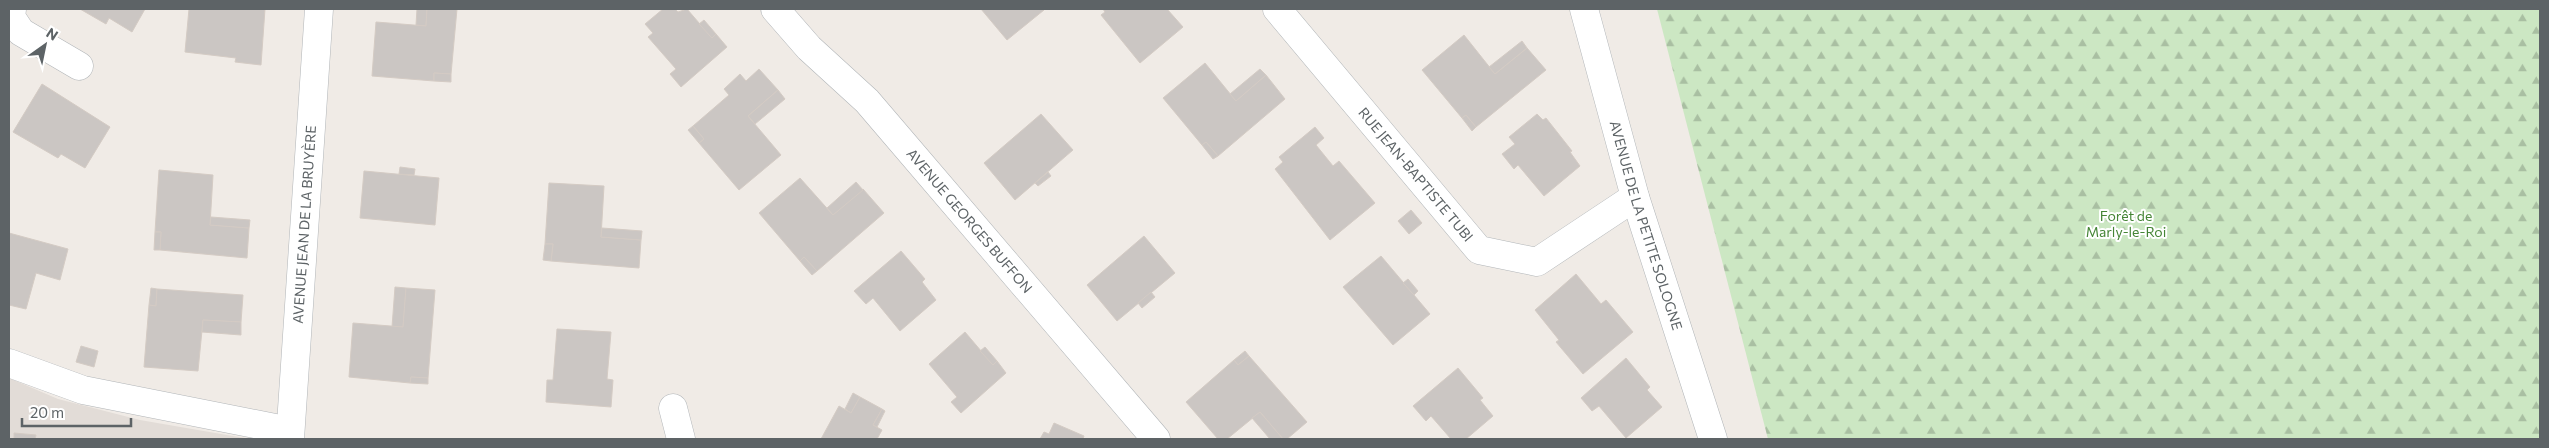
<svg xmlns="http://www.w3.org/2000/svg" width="2549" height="448" viewBox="0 0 2549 448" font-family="Commissioner,sans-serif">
	<defs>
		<pattern id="forest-firs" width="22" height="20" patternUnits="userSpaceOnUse" patternTransform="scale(1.25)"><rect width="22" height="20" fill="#cce7c3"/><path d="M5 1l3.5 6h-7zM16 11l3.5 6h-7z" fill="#a9bfa2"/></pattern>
	</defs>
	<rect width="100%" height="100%" fill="#f0ebe6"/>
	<polygon fill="#e2dcd7" points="9,378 58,399 140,420 250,439 9,439"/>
	<polygon fill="url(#forest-firs)" points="1657,9 2540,9 2540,439 1768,439"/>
	<g fill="#cbc6c3" stroke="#d4cbc4">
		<polygon points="80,9 145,9 132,32 109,18 106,24"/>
		<polygon points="189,9 265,9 261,65 235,62 236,58 185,52"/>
		<polygon points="417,9 427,9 426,26 416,25"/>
		<polygon points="427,9 457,9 451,74 434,73 434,81 372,76 376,22 426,26"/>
		<polygon points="663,9 675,9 678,12 687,9 712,38 716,34 727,47 681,87 670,74 676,69 648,37 653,33 645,24"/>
		<polygon points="981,9 1042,9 1044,10 1007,40"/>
		<polygon points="1103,9 1167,9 1183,27 1140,63 1101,15 1105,12"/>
		<polygon points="704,20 716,34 712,38 699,24"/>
		<polygon points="1464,35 1495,74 1527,48 1546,70 1476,127 1466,115 1462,118 1422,70"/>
		<polygon points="1522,41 1527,48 1495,74 1489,67"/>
		<polygon points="1205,63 1236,101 1266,75 1285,99 1218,156 1206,142 1202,145 1163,98"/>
		<polygon points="759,69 778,90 748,116 781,155 739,190 699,143 704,139 693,126 729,95 724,89 740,74 746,81"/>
		<polygon points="1260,69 1266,75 1236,101 1230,94"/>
		<polygon points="434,73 451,74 451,82 434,81"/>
		<polygon points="42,84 110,127 85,168 61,154 58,158 13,132"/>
		<polygon points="778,90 785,99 755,124 748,116"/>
		<polygon points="1041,114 1073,150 1015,200 984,163"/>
		<polygon points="1537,114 1543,120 1546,118 1572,151 1570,152 1580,166 1544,196 1518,165 1514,169 1502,154 1515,144 1509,137"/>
		<polygon points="1466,115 1476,127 1472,131 1462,118"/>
		<polygon points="693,126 704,139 699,143 688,130"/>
		<polygon points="1315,127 1324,138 1316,145 1333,166 1339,161 1375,203 1330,240 1275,169 1283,162 1279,157"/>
		<polygon points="1206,142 1218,156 1213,159 1202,145"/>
		<polygon points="400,167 415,169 414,175 399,174"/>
		<polygon points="159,170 213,175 210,225 249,228 247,258 160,250 161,232 155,232"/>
		<polygon points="364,171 439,178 435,225 360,218"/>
		<polygon points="1048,172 1051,176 1038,186 1035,183"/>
		<polygon points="800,178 833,215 863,189 884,213 817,271 804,257 800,261 759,213"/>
		<polygon points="856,182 863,190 833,215 827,208"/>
		<polygon points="549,183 604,186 601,237 641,240 639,268 551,261 553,244 545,244"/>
		<polygon points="1411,210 1422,223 1409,234 1398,221"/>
		<polygon points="211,217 250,220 249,228 210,225"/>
		<polygon points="602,228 642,231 641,240 601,237"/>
		<polygon points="155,232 161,232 160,250 154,250"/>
		<polygon points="9,233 68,249 60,280 36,273 26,309 9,305"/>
		<polygon points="1144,236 1175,273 1117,321 1087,285"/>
		<polygon points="545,244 553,244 551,261 543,260"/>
		<polygon points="901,251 925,279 922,282 936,300 900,331 873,298 866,304 854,291"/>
		<polygon points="1381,256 1430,314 1393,345 1343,287"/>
		<polygon points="804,257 817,271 812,275 800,261"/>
		<polygon points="1576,274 1601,304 1606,300 1633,332 1583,374 1556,342 1559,340 1535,310"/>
		<polygon points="1408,279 1418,291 1414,295 1403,283"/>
		<polygon points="395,287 406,288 403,327 392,327"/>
		<polygon points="151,288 157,289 156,306 149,305"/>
		<polygon points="406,288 435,290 428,378 411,377 410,383 349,377 353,323 403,327"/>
		<polygon points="157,289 243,295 241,322 203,320 198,371 144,367 149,305 156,306"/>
		<polygon points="1151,292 1155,297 1142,308 1138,303"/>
		<polygon points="203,320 241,322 241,335 202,332"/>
		<polygon points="557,329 611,332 607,379 613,380 611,407 546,402 547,380 553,380"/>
		<polygon points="965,332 993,365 997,361 1006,373 961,413 951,402 957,397 929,364"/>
		<polygon points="81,346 98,351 94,367 76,362"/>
		<polygon points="985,347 997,361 993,365 980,351"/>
		<polygon points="1245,351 1249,356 1238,365 1234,360"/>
		<polygon points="1249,356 1307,422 1287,439 1283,439 1260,412 1227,439 1218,439 1186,402 1234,360 1238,365"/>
		<polygon points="1626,358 1650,387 1647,390 1662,407 1626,438 1599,406 1592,411 1581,398"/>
		<polygon points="1458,368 1483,398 1480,400 1493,416 1466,439 1451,439 1431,416 1426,421 1413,406"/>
		<polygon points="411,377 428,378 428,384 410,383"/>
		<polygon points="853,393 860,397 851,413 845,409"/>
		<polygon points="860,397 882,409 873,425 882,430 877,439 821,439 839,406 851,413"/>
		<polygon points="882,409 885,411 877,427 873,425"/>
		<polygon points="1260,412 1283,439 1270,439 1252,418"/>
		<polygon points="1054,423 1084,436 1083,439 1040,439 1044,432 1049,434"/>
		<polygon points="14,433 36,435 35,439 14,439"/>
	</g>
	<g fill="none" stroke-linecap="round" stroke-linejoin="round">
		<defs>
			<g id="minor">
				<polyline points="12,9 11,17 21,32 79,66"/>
				<path id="s1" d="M775,9l34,39 58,53 289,338"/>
				<path id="s2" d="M1277,9l202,241 58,12 98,-65"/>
				<path id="s3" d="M1584,9l51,188 78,242"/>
				<polyline points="9,363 83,390 290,431"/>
				<polyline points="673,408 681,439"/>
				<path id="s4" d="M290,439l29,-430"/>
			</g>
		</defs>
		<use href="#minor" stroke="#b1b5b8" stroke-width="29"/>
		<use href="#minor" stroke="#fff" stroke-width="28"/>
	</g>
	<g text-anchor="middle" stroke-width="4" stroke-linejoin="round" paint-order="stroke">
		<g font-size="14" fill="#5d6366" stroke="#fff">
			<text dy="5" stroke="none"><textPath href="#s2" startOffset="216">RUE JEAN-BAPTISTE TUBI</textPath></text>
			<text dy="5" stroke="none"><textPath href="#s1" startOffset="288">AVENUE GEORGES BUFFON</textPath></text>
			<text dy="5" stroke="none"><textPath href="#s4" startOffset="215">AVENUE JEAN DE LA BRUYÈRE</textPath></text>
			<text dy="5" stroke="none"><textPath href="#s3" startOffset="225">AVENUE DE LA PETITE SOLOGNE</textPath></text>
		</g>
		<g font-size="14" fill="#458536" stroke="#fff">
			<text x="2126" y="221">Forêt de<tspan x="2126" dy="16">Marly-le-Roi</tspan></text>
		</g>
	</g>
	<rect width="2549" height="448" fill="none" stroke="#5d6366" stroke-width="20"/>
	<g transform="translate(45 45) rotate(33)" stroke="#ffffff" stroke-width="4" paint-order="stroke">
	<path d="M0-4L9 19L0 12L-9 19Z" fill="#5d6366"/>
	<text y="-8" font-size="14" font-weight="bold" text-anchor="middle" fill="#5d6366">N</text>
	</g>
	<path d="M22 418v8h109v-8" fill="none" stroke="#5d6366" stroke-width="2.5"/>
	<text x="30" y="418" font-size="15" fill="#5d6366" stroke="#ffffff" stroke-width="4" paint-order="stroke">20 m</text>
</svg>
